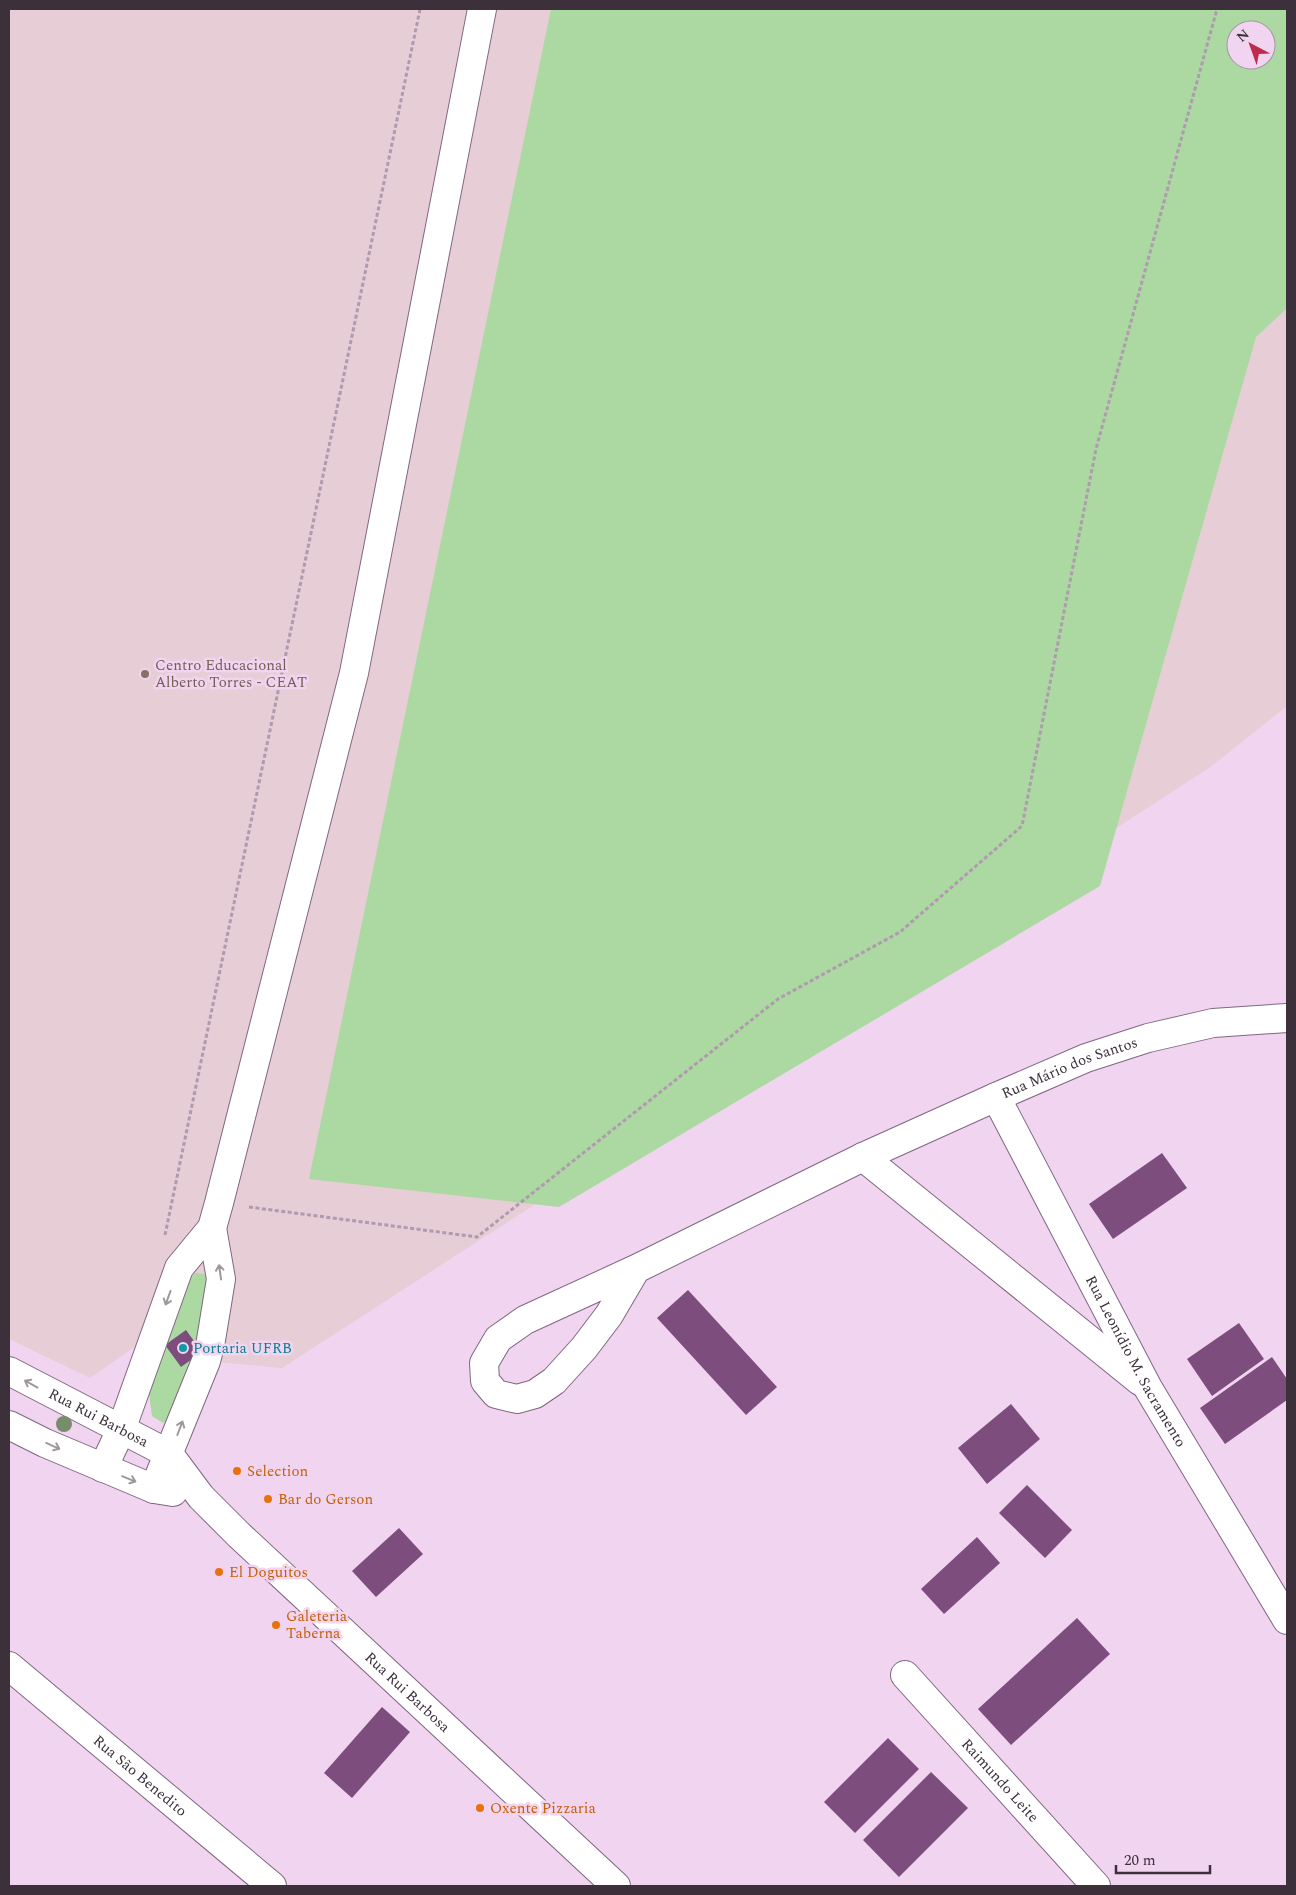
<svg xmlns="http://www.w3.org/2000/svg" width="1296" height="1895" viewBox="0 0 1296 1895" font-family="Spectral,serif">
	<rect width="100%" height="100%" fill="#f0d4f0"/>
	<path fill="#e6cdd6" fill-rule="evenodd" d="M9,9h409l-43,211 44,-211h868v697l-78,62 -927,600 -76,-7 -63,-20 -53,37 -81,-39zM1236,30h30v30h-30z"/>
	<g fill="#abd9a1" fill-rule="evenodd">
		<path d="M551,9h736v299l-31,29 -156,549 -541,321 -250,-28zM1236,30h30v30h-30z"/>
		<polygon points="196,1273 204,1274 207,1277 208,1284 206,1337 171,1417 163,1423 152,1416 149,1394 159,1359 186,1282"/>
	</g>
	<g fill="#7d4d7e">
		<polygon points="1162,1153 1187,1188 1113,1239 1089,1204"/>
		<polygon points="688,1290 777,1387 746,1415 657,1318"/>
		<polygon points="1239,1323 1264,1359 1212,1396 1187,1359"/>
		<polygon points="186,1330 202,1352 181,1367 165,1345"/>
		<polygon points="1272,1357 1287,1379 1287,1400 1225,1444 1200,1408"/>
		<polygon points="1011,1404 1040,1439 987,1484 958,1448"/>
		<polygon points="1027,1485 1072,1530 1045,1558 999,1513"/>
		<polygon points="399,1528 423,1554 376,1597 352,1571"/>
		<polygon points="977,1537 1000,1563 944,1614 921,1589"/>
		<polygon points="1077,1618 1110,1654 1011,1745 978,1709"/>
		<polygon points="382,1707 410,1732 352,1798 324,1773"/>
		<polygon points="888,1738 919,1769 855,1833 824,1802"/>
		<polygon points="931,1772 968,1808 899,1877 863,1840"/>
	</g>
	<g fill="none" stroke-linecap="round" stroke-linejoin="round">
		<defs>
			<g id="minor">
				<path id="s1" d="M996,1097l152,291 139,232"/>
				<polyline points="863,1157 1140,1381"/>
				<path id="s2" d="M636,1269l-27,46 -25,33 -30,33 -19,13 -18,5 -21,-5 -11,-13 -1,-18 14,-24 27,-19 111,-51 227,-112 133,-60 90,-39 62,-20 65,-15 74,-5"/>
				<path id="s3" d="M9,1371l160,83 32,43 38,38 377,351"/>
				<polyline points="9,1425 45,1443 154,1489 173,1492"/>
				<polyline points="103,1468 121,1430 179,1268 212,1228 219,1203 354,673 482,9"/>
				<polyline points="154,1489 206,1361 210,1346 221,1279 212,1228"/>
				<path id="s4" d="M9,1666l263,220"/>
				<path id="s5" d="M905,1675l191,211"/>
			</g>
		</defs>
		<use href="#minor" stroke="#806780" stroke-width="30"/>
		<g stroke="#b09aaf" stroke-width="3" stroke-dasharray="4 2.5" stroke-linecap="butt">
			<polyline points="249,1207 477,1237 778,999 900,932 1022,826 1096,449 1217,9"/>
			<polyline points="165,1235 420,9"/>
		</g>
		<use href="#minor" stroke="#fff" stroke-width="28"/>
	</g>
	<circle fill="#788d6c" cx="64" cy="1424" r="8"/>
	<defs><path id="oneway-shaft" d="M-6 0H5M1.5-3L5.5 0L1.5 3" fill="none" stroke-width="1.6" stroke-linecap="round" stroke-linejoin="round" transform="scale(1.25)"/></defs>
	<g stroke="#9e989d">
		<use href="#oneway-shaft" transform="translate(220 1272) rotate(-98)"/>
		<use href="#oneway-shaft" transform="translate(168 1298) rotate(110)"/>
		<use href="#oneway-shaft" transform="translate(31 1384) rotate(-151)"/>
		<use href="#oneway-shaft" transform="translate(180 1428) rotate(-69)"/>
		<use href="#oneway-shaft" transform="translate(53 1446) rotate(24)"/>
		<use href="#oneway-shaft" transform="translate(129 1479) rotate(22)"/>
	</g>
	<circle fill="#8d6e63" stroke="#f0d4f0" stroke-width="2" cx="145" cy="674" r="5"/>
	<circle fill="#0f9aa8" stroke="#f0d4f0" stroke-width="2" cx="183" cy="1348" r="5"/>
	<g fill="#e8710a" stroke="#f0d4f0" stroke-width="2">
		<circle cx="237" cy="1471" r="5"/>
		<circle cx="268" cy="1499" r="5"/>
		<circle cx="219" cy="1572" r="5"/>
		<circle cx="276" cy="1625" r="5"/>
		<circle cx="480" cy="1808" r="5"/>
	</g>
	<g text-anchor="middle" stroke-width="5" stroke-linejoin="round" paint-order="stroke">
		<g font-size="15" fill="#785e54" stroke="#f0d4f0" text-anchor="start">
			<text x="155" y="670">Centro Educacional<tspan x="155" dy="17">Alberto Torres - CEAT</tspan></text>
		</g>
		<g font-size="15" fill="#3c313b" stroke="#f0d4f0">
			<text dy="5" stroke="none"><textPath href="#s2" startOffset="899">Rua Mário dos Santos</textPath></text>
			<text dy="5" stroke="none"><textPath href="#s1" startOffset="299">Rua Leonídio M. Sacramento</textPath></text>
			<text dy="5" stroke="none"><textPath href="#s3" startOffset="101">Rua Rui Barbosa</textPath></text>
			<text dy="5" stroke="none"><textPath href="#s3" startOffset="518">Rua Rui Barbosa</textPath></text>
			<text dy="5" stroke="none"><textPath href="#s4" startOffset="171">Rua São Benedito</textPath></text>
			<text dy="5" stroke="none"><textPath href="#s5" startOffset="142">Raimundo Leite</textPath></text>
		</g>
		<g font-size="15" fill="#0d838f" stroke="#f0d4f0" text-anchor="start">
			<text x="193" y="1353">Portaria UFRB</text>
		</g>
		<g font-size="15" fill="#c56008" stroke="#f0d4f0" text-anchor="start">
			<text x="247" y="1476">Selection</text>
			<text x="278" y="1504">Bar do Gerson</text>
			<text x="229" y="1577">El Doguitos</text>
			<text x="286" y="1621">Galeteria<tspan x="286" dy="17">Taberna</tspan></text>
			<text x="490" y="1813">Oxente Pizzaria</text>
		</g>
	</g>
	<rect width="1296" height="1895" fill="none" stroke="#3c313b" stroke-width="20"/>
	<g transform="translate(1251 45) rotate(319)"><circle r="24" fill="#f0d4f0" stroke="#a893a8"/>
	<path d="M0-4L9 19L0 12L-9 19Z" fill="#bd2c49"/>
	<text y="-8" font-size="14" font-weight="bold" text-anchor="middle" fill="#3c313b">N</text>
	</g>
	<path d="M1116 1865v8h94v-8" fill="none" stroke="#3c313b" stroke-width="2.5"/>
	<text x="1124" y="1865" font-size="15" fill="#3c313b" stroke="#f0d4f0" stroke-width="4" paint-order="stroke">20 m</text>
</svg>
